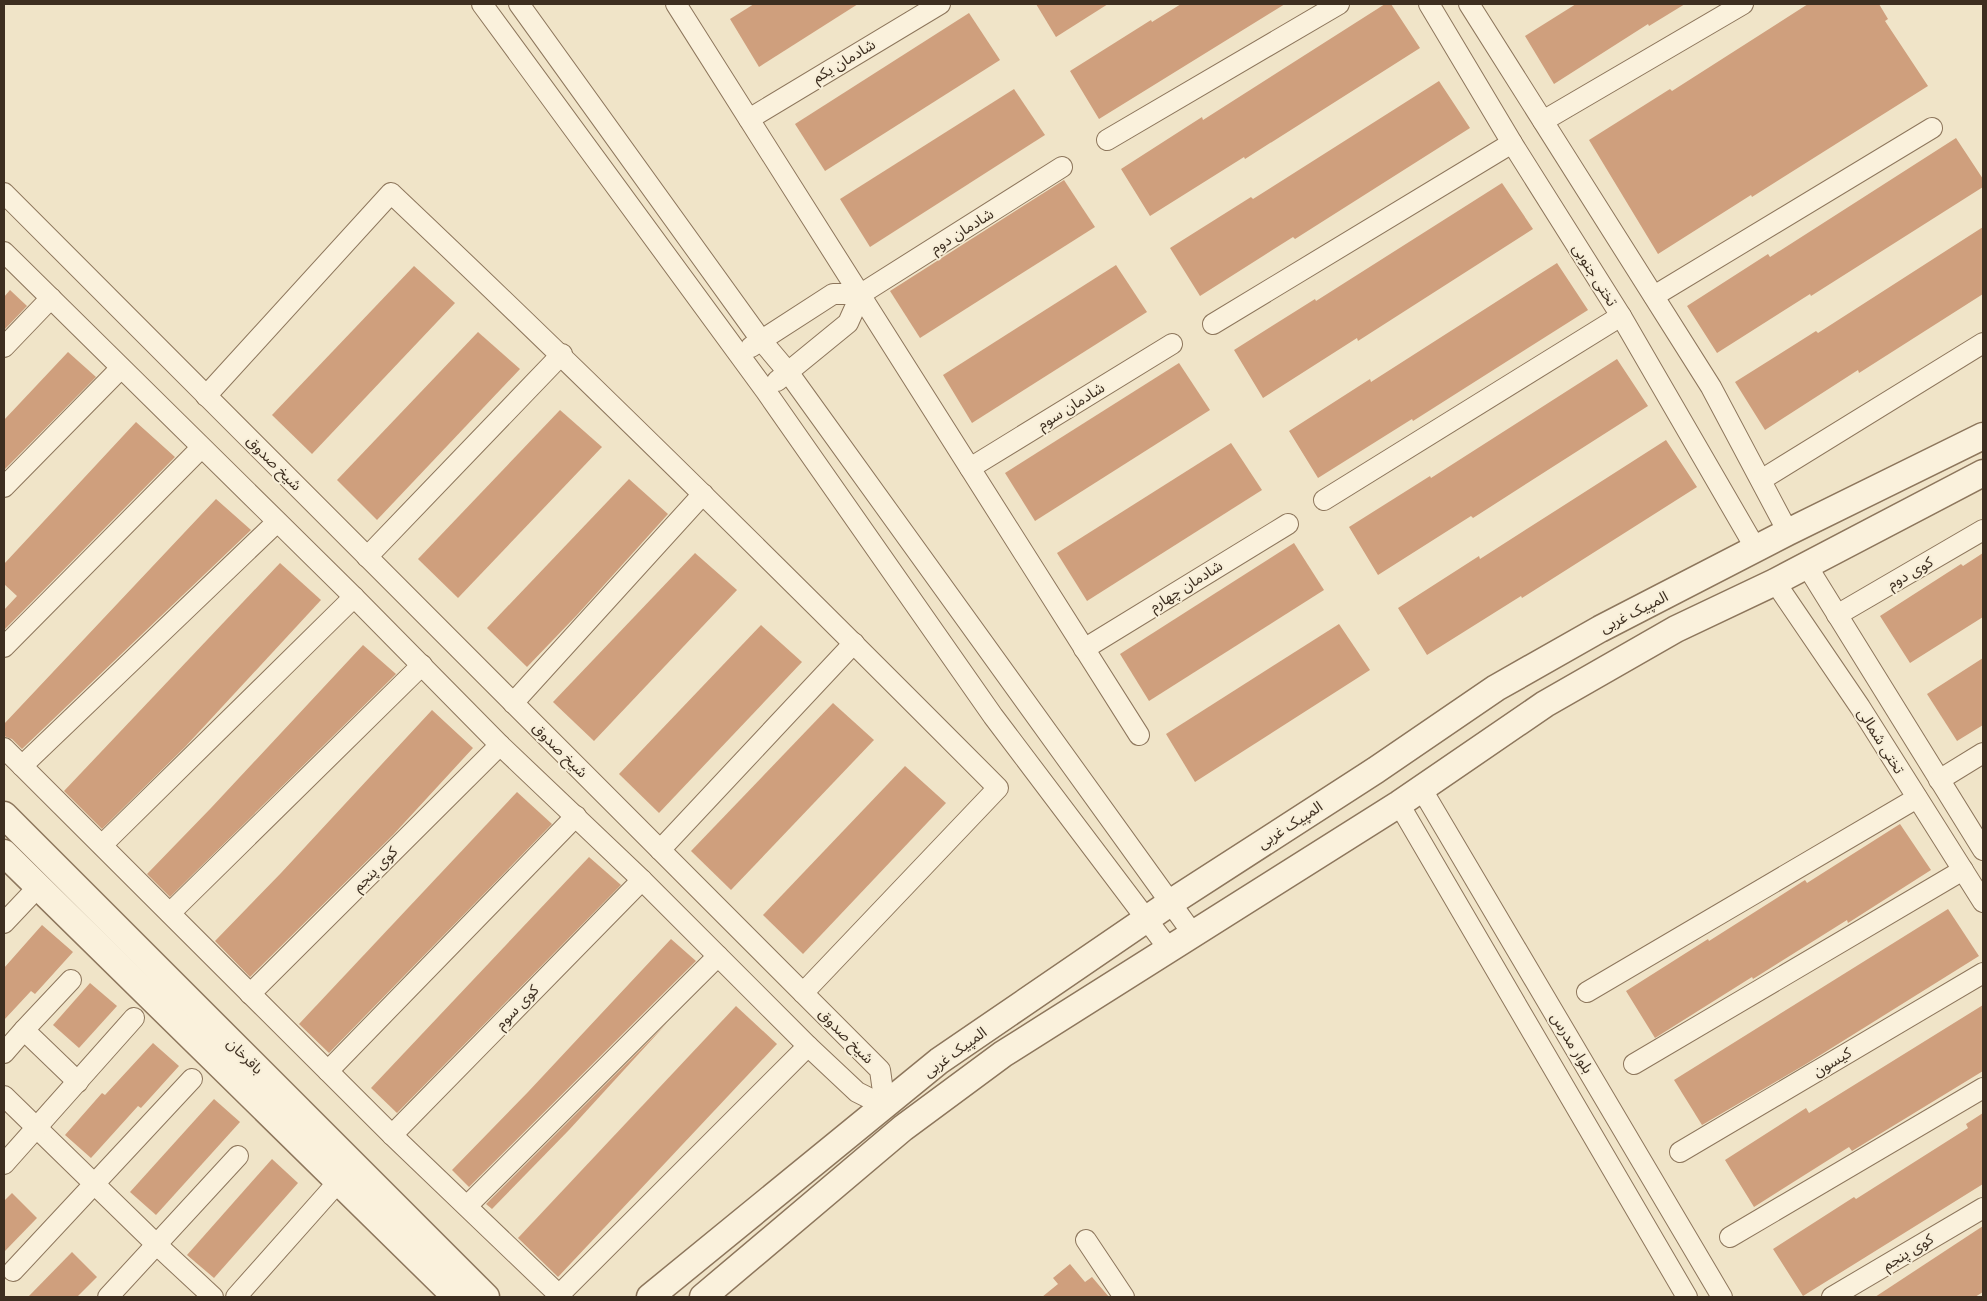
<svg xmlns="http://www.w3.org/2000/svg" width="1987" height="1301" viewBox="0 0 1987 1301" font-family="'Noto Serif','Noto Sans Arabic',serif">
	<rect width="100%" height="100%" fill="#f0e4c8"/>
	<g fill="#cf9f7d">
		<polygon points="754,4 858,4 759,67 730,19"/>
		<polygon points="1036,4 1108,4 1056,37"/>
		<polygon points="1181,4 1285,4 1099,119 1070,71 1151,20 1152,22"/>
		<polygon points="1385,4 1391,4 1420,48 1245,159 1244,157 1150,216 1121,169 1202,117 1203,120"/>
		<polygon points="1576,4 1685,4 1649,26 1648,24 1554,84 1525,36"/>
		<polygon points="1808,4 1879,4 1888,19 1885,21 1928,86 1752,197 1751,195 1658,254 1589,140 1670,89 1672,91"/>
		<polygon points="969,13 1000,60 825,171 795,124"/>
		<polygon points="1439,81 1470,128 1295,239 1293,237 1200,296 1170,248 1251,197 1253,199"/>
		<polygon points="1014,89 1045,135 870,247 840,199"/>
		<polygon points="1956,138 1983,179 1983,187 1811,296 1810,294 1717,353 1687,306 1768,254 1770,257"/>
		<polygon points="1064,180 1095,227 920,338 890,291"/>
		<polygon points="1502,183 1533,229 1358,341 1357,338 1263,398 1234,350 1315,299 1316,301"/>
		<polygon points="1983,227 1983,294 1859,373 1858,370 1765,430 1735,382 1816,331 1818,333"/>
		<polygon points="1557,263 1588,310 1413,421 1412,419 1318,478 1289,431 1370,379 1371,382"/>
		<polygon points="1116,265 1147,312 972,423 943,375"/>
		<polygon points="414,266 455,303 312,454 272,415"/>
		<polygon points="10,290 27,306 4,330 4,297"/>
		<polygon points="478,332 520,369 377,520 337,480"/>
		<polygon points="68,352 96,377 4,470 4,420"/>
		<polygon points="1617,359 1648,406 1473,518 1471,516 1378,575 1349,527 1430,476 1431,478"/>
		<polygon points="1179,363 1210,410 1035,521 1005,473"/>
		<polygon points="560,410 602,447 458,598 418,559"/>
		<polygon points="136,422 175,457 4,630 4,610 17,596 4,584 4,564"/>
		<polygon points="1666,440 1697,487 1522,598 1521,596 1427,655 1398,608 1479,556 1480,559"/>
		<polygon points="1231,443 1262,490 1087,601 1057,553"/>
		<polygon points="629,479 668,514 577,615 527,667 487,628"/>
		<polygon points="216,499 251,530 22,749 12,739 4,736 4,724"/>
		<polygon points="1294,543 1324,590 1149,701 1120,654"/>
		<polygon points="695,553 737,590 594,741 553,702"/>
		<polygon points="1983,553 1983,617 1910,663 1880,616 1961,564 1963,566"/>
		<polygon points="280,563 321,600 185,747 102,829 64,791"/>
		<polygon points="1339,624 1370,670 1195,782 1166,734"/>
		<polygon points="761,625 802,662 659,813 619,774"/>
		<polygon points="363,645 396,674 170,897 147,874 211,808"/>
		<polygon points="1983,658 1983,725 1957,741 1927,694"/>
		<polygon points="833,703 874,740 731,890 691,851"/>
		<polygon points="432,710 473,748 393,835 250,977 215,941 281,873"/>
		<polygon points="905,766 946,803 803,954 763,915"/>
		<polygon points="517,792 552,824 329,1053 299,1024"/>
		<polygon points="1900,824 1931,870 1848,923 1847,920 1753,979 1752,977 1655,1038 1626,991 1708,939 1709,941 1805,880 1807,883"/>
		<polygon points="589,857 621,885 397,1113 371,1088"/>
		<polygon points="1948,909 1979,956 1806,1064 1702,1125 1674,1080"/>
		<polygon points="42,925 73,952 35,994 31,991 4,1020 4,968"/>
		<polygon points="671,939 696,961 469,1187 452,1170 528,1092"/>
		<polygon points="90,983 117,1006 79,1048 53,1025"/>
		<polygon points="1983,1005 1983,1071 1852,1151 1849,1147 1754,1207 1725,1160 1806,1108 1809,1113"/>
		<polygon points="736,1006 777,1044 558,1277 518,1238"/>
		<polygon points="667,1023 569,1130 492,1209 486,1204"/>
		<polygon points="153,1043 179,1066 141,1108 138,1106 91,1158 65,1135 102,1093 105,1095"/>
		<polygon points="214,1099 240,1122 156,1215 130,1192"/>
		<polygon points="1983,1113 1983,1184 1803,1296 1773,1249 1854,1197 1856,1199 1968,1128 1966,1124"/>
		<polygon points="272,1159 298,1183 214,1278 187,1255"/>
		<polygon points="12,1193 37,1218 4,1252 4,1201"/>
		<polygon points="1983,1226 1983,1292 1975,1297 1875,1297"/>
		<polygon points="72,1252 97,1277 77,1297 28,1297"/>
		<polygon points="1070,1264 1085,1282 1092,1277 1109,1297 1042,1297 1058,1284 1053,1278"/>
	</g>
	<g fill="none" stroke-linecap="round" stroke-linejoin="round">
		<defs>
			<g id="minor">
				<polyline points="482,4 765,390 993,716 1169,949"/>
				<polyline points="519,4 761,340 788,372 1193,934"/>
				<polyline points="676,4 1139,735"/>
				<polyline points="1429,4 1512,143 1621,316 1756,549"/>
				<polyline points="1469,4 1711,387 1788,532"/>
				<polyline points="749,119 940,4"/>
				<polyline points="1543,121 1743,4"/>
				<polyline points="1107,140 1339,4"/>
				<polyline points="4,193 880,1070 885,1106"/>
				<polyline points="4,252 354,597 500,745 642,880 808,1046 857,1092 885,1106"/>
				<polyline points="861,294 1062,167"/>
				<polyline points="1654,296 1932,128"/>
				<polyline points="1213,324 1512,143"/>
				<polyline points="4,347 51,298"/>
				<polyline points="751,347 833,294 861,294"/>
				<polyline points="777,381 848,323 861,294"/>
				<path d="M206,396l185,-203c206,195 407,394 607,595l-195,205"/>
				<polyline points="970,468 1172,344"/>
				<polyline points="1761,480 1983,343"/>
				<polyline points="4,487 121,368"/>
				<polyline points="1324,500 1621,316"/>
				<polyline points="367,557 562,354"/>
				<polyline points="1807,566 1983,850"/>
				<polyline points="1775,582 1860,707 1983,902"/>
				<polyline points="1837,615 1983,530"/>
				<polyline points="4,647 201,448"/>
				<polyline points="1084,649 1288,524"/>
				<polyline points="513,703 703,494"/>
				<polyline points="4,748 392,1135 559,1295 808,1046"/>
				<polyline points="22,766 277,522"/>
				<polyline points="1939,780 1983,753"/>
				<polyline points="1421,788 1722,1297"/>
				<polyline points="1399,804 1687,1297"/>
				<polyline points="102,845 354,597"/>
				<polyline points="660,850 854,643"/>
				<polyline points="170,913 422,665"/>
				<polyline points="4,923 38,887"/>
				<polyline points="1587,992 1917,798"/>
				<polyline points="250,994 500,745"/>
				<polyline points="24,1030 71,980"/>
				<polyline points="4,1053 24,1030 78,1082"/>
				<polyline points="1634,1064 1963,870"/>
				<polyline points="328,1071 576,816"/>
				<polyline points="4,1096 157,1245 213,1297"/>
				<polyline points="392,1135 642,880"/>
				<polyline points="1680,1152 1983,973"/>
				<polyline points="4,1164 134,1018"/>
				<polyline points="467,1206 718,956"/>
				<polyline points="1730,1237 1983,1088"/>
				<polyline points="1086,1240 1124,1297"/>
				<polyline points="13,1271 192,1079"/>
				<polyline points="108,1297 238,1156"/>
				<polyline points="236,1297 339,1181"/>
				<polyline points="1832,1297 1983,1208"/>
			</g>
			<g id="tertiary">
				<polyline points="4,815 486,1297"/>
				<polyline points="4,853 456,1297"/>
				<polyline points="650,1297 939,1061 1170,903 1376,770 1496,688 1600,629 1788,532 1983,436"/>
				<polyline points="703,1297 903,1128 1003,1054 1399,804 1545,704 1676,629 1775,582 1983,473"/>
			</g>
		</defs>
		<use href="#minor" stroke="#8d765c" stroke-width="22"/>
		<use href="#tertiary" stroke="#8d765c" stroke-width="29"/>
		<use href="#minor" stroke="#faf1dc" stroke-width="20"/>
		<use href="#tertiary" stroke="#faf1dc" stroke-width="26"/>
	</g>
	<g text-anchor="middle" stroke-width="4" stroke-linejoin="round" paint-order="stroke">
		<g font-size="15" fill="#3d2e20" stroke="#f7eed8">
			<text transform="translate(844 61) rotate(-31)" y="5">شادمان یکم</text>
			<text transform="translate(962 231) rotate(-32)" y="5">شادمان دوم</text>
			<text transform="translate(1595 275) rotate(58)" y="5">تختی جنوبی</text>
			<text transform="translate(1071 406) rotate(-32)" y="5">شادمان سوم</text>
			<text transform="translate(274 463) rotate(45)" y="5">شیخ صدوق</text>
			<text transform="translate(1910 573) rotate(-30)" y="5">کوی دوم</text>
			<text transform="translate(1186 586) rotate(-32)" y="5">شادمان چهارم</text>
			<text transform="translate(1634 612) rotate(-27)" y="5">المپیک غربی</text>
			<text transform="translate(1881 741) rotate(58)" y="5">تختی شمالی</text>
			<text transform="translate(560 750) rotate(45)" y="5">شیخ صدوق</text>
			<text transform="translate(1290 825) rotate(-33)" y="5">المپیک غربی</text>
			<text transform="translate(375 869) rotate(-45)" y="5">کوی پنجم</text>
			<text transform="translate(517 1007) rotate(-46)" y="5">کوی سوم</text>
			<text transform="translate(846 1036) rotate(45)" y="5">شیخ صدوق</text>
			<text transform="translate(1572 1043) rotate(59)" y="5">بلوار مدرس</text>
			<text transform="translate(955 1052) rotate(-36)" y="5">المپیک غربی</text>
			<text transform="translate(245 1056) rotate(45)" y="5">باقرخان</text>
			<text transform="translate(1832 1062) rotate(-31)" y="5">کیسون</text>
			<text transform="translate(1908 1252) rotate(-31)" y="5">کوی پنجم</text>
		</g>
	</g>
	<rect width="1987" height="1301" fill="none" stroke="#3d2e20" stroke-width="10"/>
</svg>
